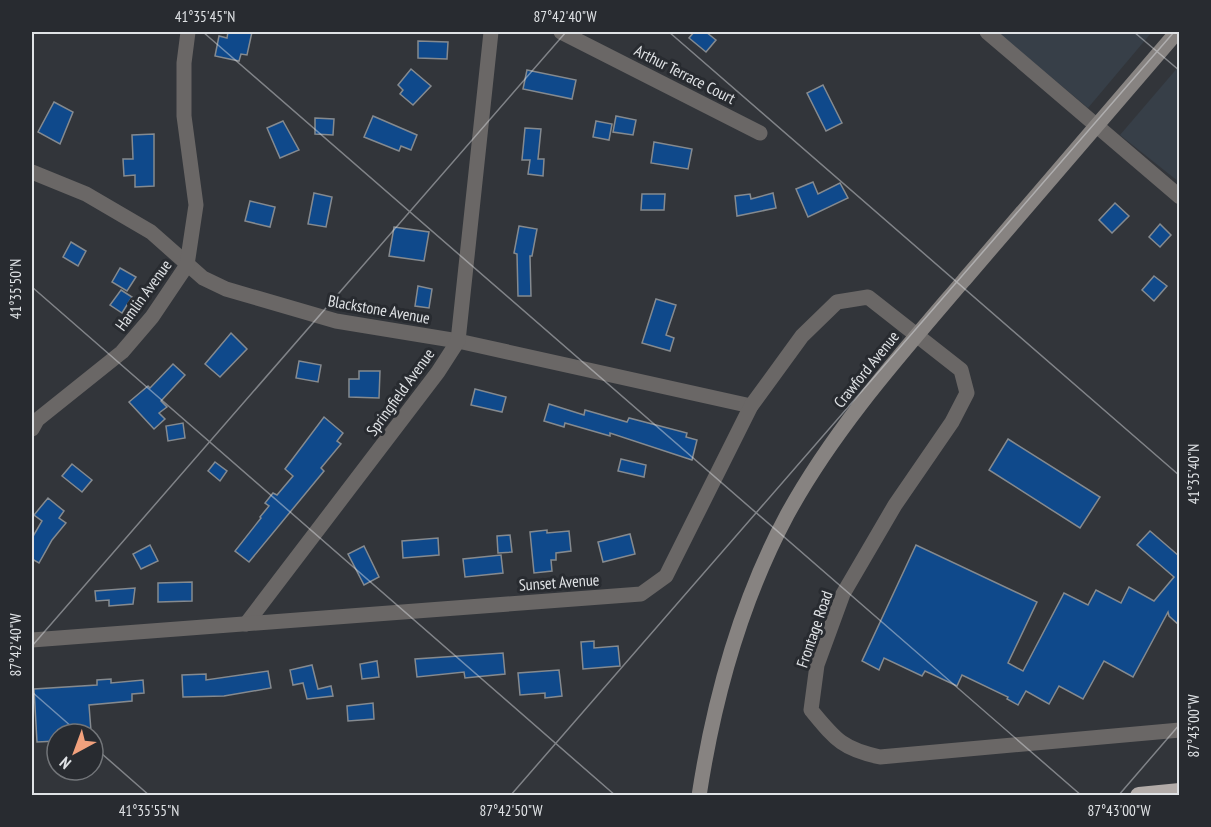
<svg xmlns="http://www.w3.org/2000/svg" width="1211" height="827" viewBox="0 0 1211 827" font-family="'PT Sans Narrow',sans-serif">
	<rect width="100%" height="100%" fill="#32353a"/>
	<g fill="#373f48">
		<polygon points="997,32 1152,32 1088,108"/>
		<polygon points="1179,66 1179,182 1120,135"/>
	</g>
	<g fill="#0f498b" stroke="#858a8f" stroke-width="1.5">
		<polygon points="228,32 252,32 247,55 241,54 239,61 215,56 219,36 227,38"/>
		<polygon points="694,32 706,32 716,40 706,52 689,38"/>
		<polygon points="418,41 448,42 447,59 418,58"/>
		<polygon points="411,69 431,86 413,105 400,94 403,90 398,85"/>
		<polygon points="527,70 576,80 572,99 523,89"/>
		<polygon points="823,85 842,123 826,131 807,93"/>
		<polygon points="54,102 73,112 60,144 38,132"/>
		<polygon points="373,116 417,135 411,150 401,146 399,151 364,137"/>
		<polygon points="616,116 636,120 633,135 613,132"/>
		<polygon points="315,118 334,119 333,135 315,134"/>
		<polygon points="283,121 299,150 280,158 267,128"/>
		<polygon points="596,121 612,124 609,140 593,137"/>
		<polygon points="525,128 541,129 538,159 544,159 543,176 528,174 530,160 522,160"/>
		<polygon points="154,134 154,186 135,187 135,175 124,176 123,159 133,159 132,135"/>
		<polygon points="654,142 692,149 688,169 651,163"/>
		<polygon points="813,182 818,194 840,183 848,198 808,217 796,189"/>
		<polygon points="314,193 332,197 326,227 308,224"/>
		<polygon points="773,193 776,208 737,216 735,196 750,194 751,199"/>
		<polygon points="642,194 665,194 664,210 641,210"/>
		<polygon points="250,201 275,207 270,227 245,221"/>
		<polygon points="1115,203 1129,216 1112,233 1099,220"/>
		<polygon points="1160,224 1171,235 1160,247 1149,237"/>
		<polygon points="519,226 537,229 532,256 530,256 531,296 518,296 517,254 514,253"/>
		<polygon points="394,227 429,232 424,261 389,256"/>
		<polygon points="71,242 86,251 78,266 63,257"/>
		<polygon points="120,268 136,277 127,291 112,282"/>
		<polygon points="1154,276 1167,286 1154,301 1142,290"/>
		<polygon points="418,286 432,289 429,308 415,306"/>
		<polygon points="121,290 132,297 122,313 110,305"/>
		<polygon points="656,299 676,305 666,335 674,338 670,351 642,343"/>
		<polygon points="231,333 247,349 220,377 205,364"/>
		<polygon points="299,361 321,365 318,382 296,378"/>
		<polygon points="173,364 185,375 161,401 167,407 159,413 165,419 154,429 129,402 148,386 150,388"/>
		<polygon points="359,371 380,371 379,398 349,397 349,379 359,379"/>
		<polygon points="475,389 506,397 502,412 471,405"/>
		<polygon points="549,404 584,415 585,410 627,422 629,418 687,433 686,437 697,440 692,460 610,433 610,436 565,423 564,427 544,421"/>
		<polygon points="324,417 343,433 337,441 341,444 321,468 324,471 249,562 235,551 261,518 260,517 269,506 265,503 273,493 277,495 293,476 285,469"/>
		<polygon points="183,423 185,438 168,441 166,426"/>
		<polygon points="1008,439 1100,497 1080,528 989,470"/>
		<polygon points="621,459 646,465 644,477 618,471"/>
		<polygon points="215,462 227,471 220,481 208,471"/>
		<polygon points="72,464 92,480 82,492 62,476"/>
		<polygon points="48,498 64,511 59,518 66,523 52,540 39,563 32,559 32,538 42,521 34,515"/>
		<polygon points="547,530 547,533 569,531 571,551 556,553 556,560 551,560 552,571 534,573 530,532"/>
		<polygon points="1150,531 1179,556 1179,625 1169,616 1168,612 1133,677 1104,661 1083,699 1059,686 1049,704 1026,691 1018,705 1007,699 1008,697 962,675 957,686 925,671 922,676 884,658 879,670 862,661 916,545 1037,602 1008,663 1023,671 1064,593 1088,605 1096,590 1121,603 1129,587 1154,601 1174,577 1137,545"/>
		<polygon points="630,534 635,554 603,562 598,542"/>
		<polygon points="510,535 512,552 498,553 497,536"/>
		<polygon points="438,538 439,555 403,558 402,541"/>
		<polygon points="150,545 158,561 141,569 133,554"/>
		<polygon points="364,546 379,577 364,585 348,554"/>
		<polygon points="501,555 503,573 465,577 463,559"/>
		<polygon points="192,582 192,601 158,602 158,583"/>
		<polygon points="135,588 133,604 109,606 109,600 96,601 95,591"/>
		<polygon points="594,641 594,648 618,646 620,666 583,669 581,642"/>
		<polygon points="503,653 505,674 465,678 464,672 417,677 415,659"/>
		<polygon points="377,661 379,677 362,679 360,664"/>
		<polygon points="312,665 318,689 331,686 333,696 307,699 303,683 293,685 290,670"/>
		<polygon points="559,670 562,696 545,698 545,693 520,695 518,673"/>
		<polygon points="268,671 271,688 224,696 183,697 182,675 206,674 206,680"/>
		<polygon points="111,679 111,683 143,680 144,693 132,694 132,701 89,705 91,731 58,730 57,741 37,742 34,689 97,685 97,680"/>
		<polygon points="373,703 374,719 348,721 347,706"/>
	</g>
	<g fill="none" stroke-linecap="round" stroke-linejoin="round">
		<g stroke="#6a6766" stroke-width="15">
			<polyline points="561,32 760,133"/>
			<polyline points="987,32 1180,197"/>
			<polyline points="32,172 86,194 151,232 203,278 226,289 336,321 458,341 751,406"/>
			<polyline points="32,429 37,420 122,352 152,317 187,265 196,205 184,116 184,63 188,32"/>
			<polyline points="246,624 438,372 458,341 491,32"/>
			<path d="M32,640l609,-46 25,-18 85,-170 51,-70 35,-34 31,-5 93,73 6,23 -15,29 -57,83 -52,89 -26,71 -6,45c24,29 31,39 69,47l300,-27"/>
		</g>
		<path stroke="#878381" stroke-width="15" d="M699,796c15,-98 41,-193 88,-281 47,-86 113,-160 177,-235 71,-83 142,-166 213,-248"/>
		<polyline stroke="#b2aba8" stroke-width="18" points="1139,796 1180,792"/>
	</g>
	<path fill="none" stroke="#e0e3e6" stroke-width="1.5" stroke-opacity="0.45" d="M203,32l879,764M669,32l511,444M1134,32l46,39M32,287l584,509M32,646l534,-614M32,692l48,42M93,746l57,50M510,796l664,-764M1118,796l62,-72"/>
	<g text-anchor="middle" stroke-width="6" stroke-linejoin="round" paint-order="stroke">
		<g font-size="16" fill="#e0e3e6" stroke="#282b30">
			<text transform="translate(685 74) rotate(27)" y="6">Arthur Terrace Court</text>
			<text transform="translate(143 295) rotate(-54)" y="6">Hamlin Avenue</text>
			<text transform="translate(379 309) rotate(10)" y="6">Blackstone Avenue</text>
			<text transform="translate(866 369) rotate(-51)" y="6">Crawford Avenue</text>
			<text transform="translate(400 392) rotate(-54)" y="6">Springfield Avenue</text>
			<text transform="translate(559 582) rotate(-4)" y="6">Sunset Avenue</text>
			<text transform="translate(814 629) rotate(-71)" y="6">Frontage Road</text>
		</g>
	</g>
	<rect width="1211" height="827" fill="none" stroke="#282b30" stroke-width="66"/>
	<g transform="translate(75 752) rotate(221)"><circle r="28" fill="#282b30" stroke="#727579" stroke-width="1.5"/>
	<path d="M0-4.5L10 22L0 15L-10 22Z" fill="#f1a17d"/>
	<text y="-9" font-size="16" font-weight="bold" text-anchor="middle" fill="#e0e3e6">N</text>
	</g>
	<rect x="33" y="33" width="1145" height="761" fill="none" stroke="#e0e3e6" stroke-width="2"/>
	<g font-size="15" text-anchor="middle" fill="#e0e3e6">
		<text x="205" y="22">41°35'45"N</text>
		<text x="565" y="22">87°42'40"W</text>
		<text transform="translate(16 289) rotate(-90)" y="5">41°35'50"N</text>
		<text transform="translate(1194 474) rotate(-90)" y="5">41°35'40"N</text>
		<text transform="translate(16 645) rotate(-90)" y="5">87°42'40"W</text>
		<text transform="translate(1194 726) rotate(-90)" y="5">87°43'00"W</text>
		<text x="149" y="816">41°35'55"N</text>
		<text x="511" y="816">87°42'50"W</text>
		<text x="1119" y="816">87°43'00"W</text>
	</g>
</svg>
